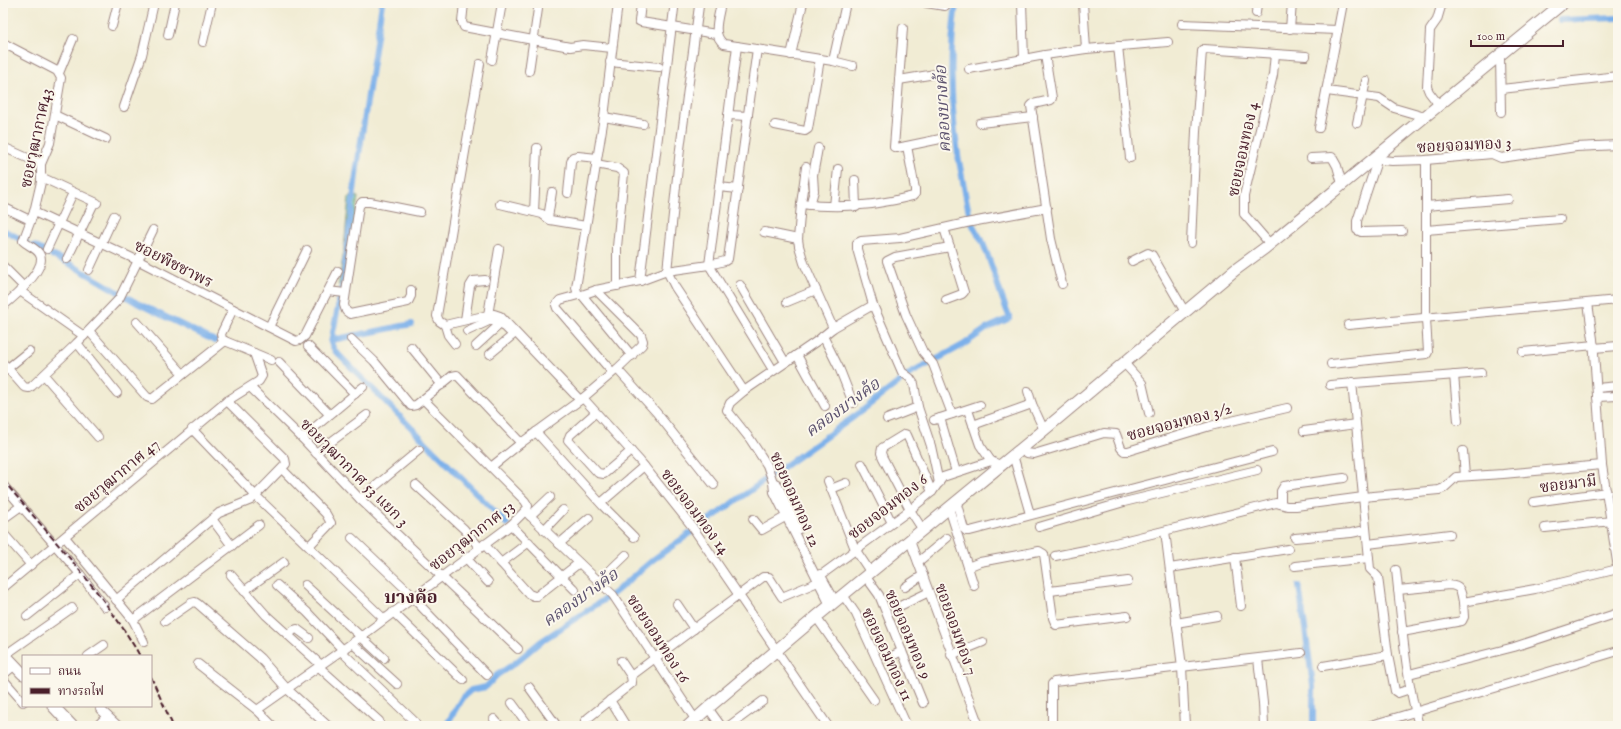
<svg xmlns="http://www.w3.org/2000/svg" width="1621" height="729" viewBox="0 0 1621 729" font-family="'IM FELL English','Noto Serif Thai',serif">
	<rect width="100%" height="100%" fill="#fbf7ec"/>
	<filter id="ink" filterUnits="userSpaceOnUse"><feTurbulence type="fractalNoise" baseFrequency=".025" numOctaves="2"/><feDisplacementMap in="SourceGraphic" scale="8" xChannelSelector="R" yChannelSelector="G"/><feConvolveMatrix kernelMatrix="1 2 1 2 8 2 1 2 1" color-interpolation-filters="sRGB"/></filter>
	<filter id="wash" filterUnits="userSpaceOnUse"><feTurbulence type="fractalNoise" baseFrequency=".012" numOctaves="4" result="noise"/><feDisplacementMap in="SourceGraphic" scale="16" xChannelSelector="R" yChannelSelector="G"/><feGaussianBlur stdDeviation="0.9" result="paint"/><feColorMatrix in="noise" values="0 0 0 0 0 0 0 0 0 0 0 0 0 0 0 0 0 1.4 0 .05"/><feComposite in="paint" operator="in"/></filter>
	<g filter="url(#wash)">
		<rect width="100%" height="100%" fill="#f1ecd4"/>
		<polygon fill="#8fdd9c" stroke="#6c7e64" points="349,197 358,197 345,285 338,285 343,257"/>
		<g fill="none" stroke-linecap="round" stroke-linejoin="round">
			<g stroke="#7cb0ea" stroke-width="6">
				<polyline points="3,9 5,3"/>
				<polyline points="1560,20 1618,18"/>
				<polyline points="3,230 26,242"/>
				<polyline points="34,246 68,263 139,304 215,341"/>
				<polyline points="342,288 357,167 382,3"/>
				<polyline points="340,297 331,343 335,351 507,524"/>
				<polyline points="332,340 412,324"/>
				<polyline points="1299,586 1313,685 1313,726"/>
				<path d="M446,726l16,-28 9,-8 15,-3 11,-12 18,-12 25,-21 74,-49 40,-34 201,-143 53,-41 55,-30 23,-16 24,-11c-11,-25 -17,-52 -28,-77 -3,-6 -8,-12 -10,-18 -4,-12 -6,-24 -8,-36 -13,-60 -16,-123 -8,-184"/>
			</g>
		</g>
	</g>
	<g filter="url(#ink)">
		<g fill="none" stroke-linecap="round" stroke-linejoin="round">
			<defs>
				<g id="minor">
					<polyline points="464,3 462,22 464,27 570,47 583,45 612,48"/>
					<polyline points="639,3 641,4 639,21 641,22 716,34"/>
					<path d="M721,3c-2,13 -10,32 3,41l109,17 20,5"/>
					<polyline points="926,3 945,6 948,3"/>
					<polyline points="1022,3 1024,59"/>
					<polyline points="1083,3 1086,49"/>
					<polyline points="699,6 680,149 667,271 675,287 744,391"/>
					<polyline points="1256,13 1257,3"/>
					<polyline points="1182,24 1338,30"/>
					<polyline points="112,26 118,3"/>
					<polyline points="903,28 894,147 897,148 945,138"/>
					<polyline points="1290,29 1292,3"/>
					<polyline points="168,35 175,3"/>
					<polyline points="203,42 212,3"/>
					<path d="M3,45l2,-1 52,27 4,7 -11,65 -9,21v18l-7,30 -11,29c5,5 14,7 17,14 7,14 -27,43 -37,51"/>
					<polyline points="737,46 709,265 773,370"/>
					<polyline points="1118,46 1130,158"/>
					<polyline points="791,55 803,3"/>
					<polyline points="1045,55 1052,98 1051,100 1033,104 1031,106 1051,239 1062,284"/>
					<polyline points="1500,56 1501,112"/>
					<polyline points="492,60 502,3"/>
					<polyline points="833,61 846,3"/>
					<polyline points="610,62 659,67"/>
					<polyline points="480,64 437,316 439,321 445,325 488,315 494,314 500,316 580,400"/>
					<polyline points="969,69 1045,55 1086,49 1168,42"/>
					<polyline points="529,71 538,9"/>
					<polyline points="59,73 73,39"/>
					<polyline points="899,80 941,73"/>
					<polyline points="1501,89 1618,76"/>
					<polyline points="1327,91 1379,98 1394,108 1425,117"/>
					<polyline points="1439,105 1429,92 1427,87 1430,30 1437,20 1442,3"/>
					<polyline points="124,107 142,55 154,3"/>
					<polyline points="55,115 106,139"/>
					<polyline points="728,115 748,116"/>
					<polyline points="604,117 643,124"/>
					<polyline points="980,123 1033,117"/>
					<polyline points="1357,123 1366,81"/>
					<polyline points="775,125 805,131 808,129 820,59"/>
					<polyline points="1319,128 1343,3"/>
					<polyline points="3,147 41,164"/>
					<polyline points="537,148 534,212 542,214 550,220 586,226"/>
					<polyline points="1311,158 1332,157 1337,166 1342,184"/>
					<polyline points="1372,159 1392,161 1426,160 1492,154 1501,158 1576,147 1618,145"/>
					<polyline points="1377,161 1357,221 1357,230 1361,232 1402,231"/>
					<polyline points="596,164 617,168 624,173 617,247 617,286"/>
					<polyline points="41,177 97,203"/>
					<polyline points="855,180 856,207"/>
					<polyline points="719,187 738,189"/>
					<polyline points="568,193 571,162 573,157 578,156 597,158"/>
					<polyline points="500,204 534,212"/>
					<polyline points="801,204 806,167"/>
					<polyline points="810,205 814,191 813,175 818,148"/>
					<polyline points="834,206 838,169"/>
					<polyline points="1426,206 1508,199"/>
					<polyline points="3,207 30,220"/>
					<polyline points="34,212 139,261 296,341 300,340 305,336 338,271"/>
					<polyline points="548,218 552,192"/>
					<polyline points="944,228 964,292 962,294 946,300"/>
					<polyline points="1426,230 1560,219"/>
					<polyline points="764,232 798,239"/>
					<polyline points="1191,243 1196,131 1202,51 1204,49 1306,56"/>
					<polyline points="1270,244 1244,214 1244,196 1273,75 1275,54"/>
					<polyline points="950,247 895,257 887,261 906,315 923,352 933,364 952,414"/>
					<polyline points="47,249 71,197"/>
					<polyline points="67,259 93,205"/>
					<polyline points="1132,261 1148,253 1152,255 1185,312"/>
					<polyline points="3,266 24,287"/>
					<polyline points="89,270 114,216"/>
					<polyline points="640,281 674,9"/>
					<polyline points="740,285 785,362"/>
					<polyline points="411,290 411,296 408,302 350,314 346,311 344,305 359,206 362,202 370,202 420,212"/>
					<polyline points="20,291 84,336"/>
					<polyline points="328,291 345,293"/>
					<polyline points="578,295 576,288 604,117 618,3"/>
					<polyline points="582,295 632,356"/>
					<polyline points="787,302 816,290"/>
					<polyline points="1588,303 1593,339 1602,465 1618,568"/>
					<polyline points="488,315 499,249"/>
					<polyline points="465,320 470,286 473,281 485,280"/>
					<polyline points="137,322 183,374"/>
					<polyline points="445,325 448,335 455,344"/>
					<polyline points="1348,325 1618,300"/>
					<polyline points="269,327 307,250"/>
					<path d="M833,328l-29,-65 -5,-17 -1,-7 3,-35c38,5 74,2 112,-8l2,-2v-5l-8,-43"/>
					<polyline points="89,331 147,397 152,399 225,341 222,339 221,334 233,309"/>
					<polyline points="467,331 491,320 505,327 510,332"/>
					<polyline points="823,336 840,370 853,403"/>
					<polyline points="351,339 374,361 411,406 416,405 452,376 457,375 521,443"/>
					<polyline points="225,341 271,360"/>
					<polyline points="77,343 117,393"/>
					<polyline points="308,346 355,394"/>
					<polyline points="476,346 499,325"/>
					<polyline points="411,347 442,385"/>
					<polyline points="1594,348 1618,346"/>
					<polyline points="1523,352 1594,345"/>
					<polyline points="490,354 513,335"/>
					<polyline points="797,355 825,406"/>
					<polyline points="279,362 329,414"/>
					<polyline points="3,363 24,387 29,388 32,386 77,343 119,299 153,230"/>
					<polyline points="1124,363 1142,383 1149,413"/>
					<polyline points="1331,364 1427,354 1428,352 1426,319 1426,160"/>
					<polyline points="617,369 656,412 714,485"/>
					<polyline points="3,372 29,351"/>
					<polyline points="612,372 557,308 556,305 560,300 578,295 582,295 596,290 640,281 667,271 709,265 725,261 728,259 757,49"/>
					<polyline points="44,375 98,437"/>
					<polyline points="1454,375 1458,421"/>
					<polyline points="1352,382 1370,569 1378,577 1388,655 1395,691 1398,693 1410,689"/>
					<polyline points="1330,385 1481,373"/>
					<polyline points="250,387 302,438 360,499 518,649"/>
					<polyline points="1597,388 1618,386"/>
					<polyline points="1028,391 1032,404 1044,430"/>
					<polyline points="1597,397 1618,396"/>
					<polyline points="583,398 640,461 691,525 828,726"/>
					<polyline points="595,413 570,435 568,440 598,473 604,474 631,451"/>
					<polyline points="969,413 980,445 991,461"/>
					<polyline points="940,418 956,472"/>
					<polyline points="887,419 918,407"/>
					<polyline points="934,420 980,405"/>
					<polyline points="973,425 1032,404"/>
					<polyline points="192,429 255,495 384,619"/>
					<polyline points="1304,431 1356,424"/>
					<polyline points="536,432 603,506 634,537"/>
					<polyline points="302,438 363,387"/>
					<polyline points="1021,448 1027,453 1034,454 1104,433 1116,434 1121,448 1124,451 1128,451 1210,426 1287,408"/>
					<polyline points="1463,451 1465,476"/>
					<polyline points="316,453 367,415"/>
					<polyline points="1013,455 1030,514"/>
					<polyline points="862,464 892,523"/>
					<polyline points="491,467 521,443 583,398 617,369 642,345 643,341 641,335 596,290"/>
					<polyline points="282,469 326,514 331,523 309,546"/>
					<polyline points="828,481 855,549 871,573"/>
					<polyline points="773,482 777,484 799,529"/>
					<polyline points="939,483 931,446 918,407 914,384 910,378 902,372 873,305 857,249 857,243 861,241 900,238 966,223 1047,208"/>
					<polyline points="3,485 80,574 105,607"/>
					<polyline points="416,485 464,529 480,548"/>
					<polyline points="831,489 846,483"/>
					<polyline points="360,499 419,450"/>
					<polyline points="956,501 964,529 966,531 970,531 1272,452"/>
					<polyline points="1534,502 1607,492"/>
					<polyline points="601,503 644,466"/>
					<polyline points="1281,504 1281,491 1284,486 1344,478"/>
					<polyline points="949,508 968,567 980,562 1039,551 1044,554 1053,618 1056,625 1127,616"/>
					<polyline points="525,511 613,595 695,719"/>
					<polyline points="530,516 550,497"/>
					<polyline points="3,519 21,506"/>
					<polyline points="212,519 232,546"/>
					<polyline points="753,519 762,530 787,516"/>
					<polyline points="511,525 575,590"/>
					<polyline points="1039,527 1124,502 1257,470"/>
					<polyline points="1545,528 1612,521"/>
					<polyline points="544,530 563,510"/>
					<polyline points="923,530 910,510 883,458 881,453 882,448 905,434 907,435 932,492"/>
					<polyline points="1165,531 1182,667 1185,726"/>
					<polyline points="3,533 31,565"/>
					<polyline points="65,537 133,620 144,642"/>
					<polyline points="352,538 414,597"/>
					<polyline points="1295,538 1351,533 1366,530"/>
					<polyline points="910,541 979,726"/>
					<polyline points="484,544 529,594 534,596 537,596 579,563"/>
					<polyline points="559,544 589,518"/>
					<polyline points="1368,544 1450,534"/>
					<polyline points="1055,556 1095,548 1276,503 1287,506 1296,506 1363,497 1439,490 1444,488 1456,477 1503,474 1602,465"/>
					<polyline points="1235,557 1241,606"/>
					<polyline points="466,558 488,582"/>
					<polyline points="918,562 947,538"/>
					<polyline points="501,563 529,542"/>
					<polyline points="1295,566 1369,558"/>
					<polyline points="968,567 974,586"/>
					<polyline points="1170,568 1288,549"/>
					<path d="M1396,570c6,53 9,105 23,156"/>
					<polyline points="820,574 835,601"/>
					<polyline points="231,575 266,615 321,665"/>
					<polyline points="866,577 879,595 923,703"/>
					<polyline points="817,578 910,510 932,492 943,477 991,461 1000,465"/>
					<polyline points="598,582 626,555"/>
					<polyline points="277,585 307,612 343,650"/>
					<polyline points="305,585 384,658"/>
					<polyline points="905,587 923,575"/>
					<polyline points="3,588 227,401 259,381 262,376 254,353"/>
					<path d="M1398,590l51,-5c12,1 12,6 14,17"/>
					<polyline points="244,591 284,562"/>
					<polyline points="1050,591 1128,581"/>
					<polyline points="843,595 856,614 907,726"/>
					<polyline points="413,598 487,675"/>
					<polyline points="116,600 219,513 251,500 286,464 285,459 227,401"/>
					<polyline points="677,604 694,629"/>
					<polyline points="830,605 774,492 773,482 767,465 750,439 727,410 730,403 744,391 817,341 833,328 873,305"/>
					<polyline points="902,605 929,592"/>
					<polyline points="393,612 463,680"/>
					<polyline points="27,616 80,574"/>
					<polyline points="816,617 874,700"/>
					<polyline points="133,620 259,525"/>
					<polyline points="165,621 191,603 195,602 198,604 260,658 287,689 328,726"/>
					<polyline points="1176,623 1217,616"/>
					<polyline points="1402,632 1462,621 1464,617 1463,602 1535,589 1618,569"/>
					<polyline points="288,635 294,630 297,629 309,638"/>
					<polyline points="352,643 397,684"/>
					<polyline points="341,651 415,722"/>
					<polyline points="5,655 72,608"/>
					<polyline points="951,655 983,642"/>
					<polyline points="88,656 104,645"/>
					<polyline points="888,658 902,651"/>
					<polyline points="1258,659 1263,703 1264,726"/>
					<polyline points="198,664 257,710 273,726"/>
					<polyline points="1323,666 1388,655"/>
					<polyline points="319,667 379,721"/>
					<polyline points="1409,674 1514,647 1618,613"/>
					<polyline points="3,675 15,665"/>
					<polyline points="631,676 763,577 769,577 782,597 818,582"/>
					<polyline points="3,679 23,702"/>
					<polyline points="529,687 557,726"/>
					<polyline points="610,700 626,726"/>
					<polyline points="512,703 529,726"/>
					<polyline points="708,708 721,726"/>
					<polyline points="100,709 118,726"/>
					<polyline points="257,710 362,636 511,525 527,509 528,506 525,501 424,400"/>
					<polyline points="494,719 500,726"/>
					<polyline points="97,726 107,716"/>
					<polyline points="588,726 585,721 588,718 632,683 631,676 621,661"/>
					<polyline points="729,726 763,701"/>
					<polyline points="1052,726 1052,684 1054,682 1301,653"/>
					<polyline points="1368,726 1618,651"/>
				</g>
				<g id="major">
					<polyline points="3,653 23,674"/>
					<polyline points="53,706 72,726"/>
					<polyline points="688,726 708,708 816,617 1044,430 1235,270 1265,248 1563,3"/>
				</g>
			</defs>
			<use href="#minor" stroke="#9e8680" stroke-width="10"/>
			<use href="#major" stroke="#9e8680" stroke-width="13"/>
			<use href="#minor" stroke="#fff" stroke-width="8"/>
			<use href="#major" stroke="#fff" stroke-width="11"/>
			<g stroke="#4a1f2b" stroke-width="2" stroke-dasharray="6 3" stroke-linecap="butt">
				<path d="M3,480c47,57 100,111 137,176"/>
				<polyline points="151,677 173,726"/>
			</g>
		</g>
	</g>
	<g text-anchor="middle" stroke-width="4" stroke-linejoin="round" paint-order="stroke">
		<g font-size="16" fill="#4a1f2b" stroke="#fbf7ec">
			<text transform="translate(35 138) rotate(-78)" y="6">ซอยวุฒากาศ43</text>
			<text transform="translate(1464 144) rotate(-3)" y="6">ซอยจอมทอง 3</text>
			<text transform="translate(1242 149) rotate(-78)" y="6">ซอยจอมทอง 4</text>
			<text transform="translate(174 263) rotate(27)" y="6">ซอยพิชชาพร</text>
			<text transform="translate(1179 421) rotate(-15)" y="6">ซอยจอมทอง 3/2</text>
			<text transform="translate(355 472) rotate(45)" y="6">ซอยวุฒากาศ 53 แยก 3</text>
			<text transform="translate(116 475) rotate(-40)" y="6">ซอยวุฒากาศ 47</text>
			<text transform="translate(1568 483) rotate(-7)" y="6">ซอยมามี</text>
			<text transform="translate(796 499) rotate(66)" y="6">ซอยจอมทอง 12</text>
			<text transform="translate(887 506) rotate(-38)" y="6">ซอยจอมทอง 6</text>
			<text transform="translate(696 511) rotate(53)" y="6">ซอยจอมทอง 14</text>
			<text transform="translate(471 535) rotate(-38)" y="6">ซอยวุฒากาศ 53</text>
			<text transform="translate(957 629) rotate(70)" y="6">ซอยจอมทอง 7</text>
			<text transform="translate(909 634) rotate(67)" y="6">ซอยจอมทอง 9</text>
			<text transform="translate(659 638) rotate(57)" y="6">ซอยจอมทอง 16</text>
			<text transform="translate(888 654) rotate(65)" y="6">ซอยจอมทอง 11</text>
		</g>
		<g font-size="17" font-style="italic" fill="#5c526e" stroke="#fbf7ec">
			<text transform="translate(942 109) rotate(-93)" y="6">คลองบางค้อ</text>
			<text transform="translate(842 407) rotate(-36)" y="6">คลองบางค้อ</text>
			<text transform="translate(580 597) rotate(-35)" y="6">คลองบางค้อ</text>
		</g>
		<g font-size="18" font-weight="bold" fill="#4a1f2b" stroke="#fbf7ec">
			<text x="411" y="603">บางค้อ</text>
		</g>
	</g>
	<rect width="1621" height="729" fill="none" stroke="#fbf7ec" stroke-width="16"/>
	<rect x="22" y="655" width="130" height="52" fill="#fbf7ec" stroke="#b4a19f"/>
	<rect x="30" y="668" width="20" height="6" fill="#ffffff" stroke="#b4a19f"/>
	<text x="58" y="675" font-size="12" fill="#4a1f2b">ถนน</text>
	<rect x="30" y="688" width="20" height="6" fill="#4a1f2b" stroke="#b4a19f"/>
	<text x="58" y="695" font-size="12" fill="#4a1f2b">ทางรถไฟ</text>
	<path d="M1471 40v6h92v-6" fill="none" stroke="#4a1f2b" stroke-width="2"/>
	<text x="1477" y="40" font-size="12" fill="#4a1f2b" stroke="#fbf7ec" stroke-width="3" paint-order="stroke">100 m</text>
</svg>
